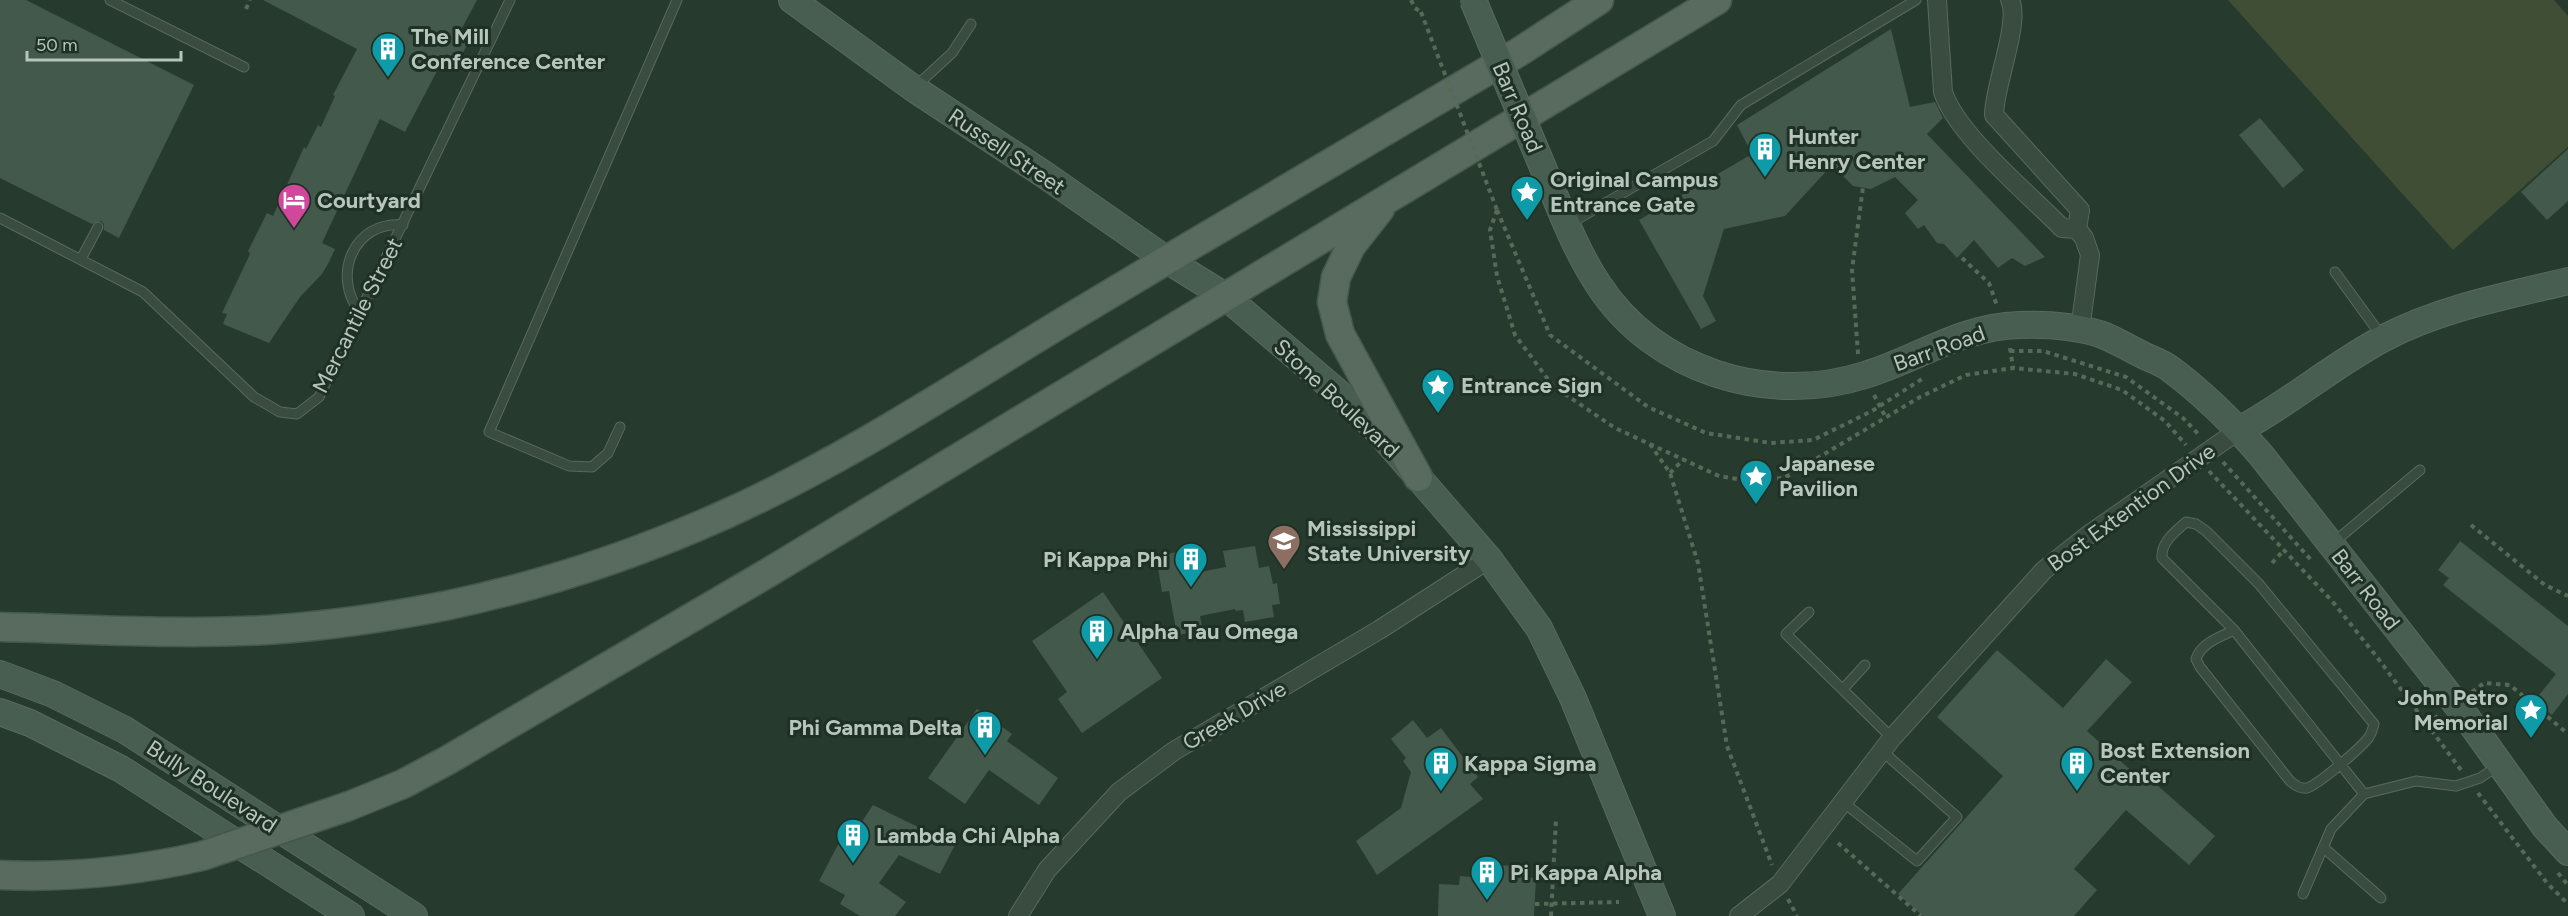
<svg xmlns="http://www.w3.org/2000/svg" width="2568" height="916" viewBox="0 0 2568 916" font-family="Figtree,sans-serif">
	<rect width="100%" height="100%" fill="#263b2d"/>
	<polygon fill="#404e36" points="2228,0 2554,0 2568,16 2568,147 2453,250"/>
	<g fill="#43594b">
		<polygon points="0,0 26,0 194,85 119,238 104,230 104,224 101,221 92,224 0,178"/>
		<polygon points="263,0 477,0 461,30 472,36 459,60 446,54 405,132 380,119 322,243 335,249 329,262 322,274 300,297 269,343 223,324 227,314 222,313 250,254 248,251 267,213 273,216 304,147 306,149 318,125 321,127 335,96 333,95 357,49"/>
		<polygon points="1891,29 1910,107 1935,102 1943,118 1927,134 2045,257 2025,266 2012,258 1998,268 1974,240 1957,258 1944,244 1937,243 1924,225 1918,229 1905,213 1918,200 1895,177 1871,189 1853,186 1832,165 1785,216 1724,229 1703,296 1716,321 1701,329 1639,220 1752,154 1737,125"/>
		<polygon points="2260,118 2304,170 2283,188 2239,135"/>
		<polygon points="2568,149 2568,201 2547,220 2521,192"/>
		<polygon points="2460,541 2568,626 2568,694 2552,715 2534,701 2556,674 2443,585 2449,578 2438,570"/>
		<polygon points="1255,546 1259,568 1269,566 1273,584 1277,583 1280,604 1272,605 1274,617 1245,622 1243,610 1236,611 1235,609 1200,616 1203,631 1177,635 1169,591 1162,592 1156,556 1183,551 1184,560 1192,559 1195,573 1226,567 1223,551"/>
		<polygon points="1103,592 1162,678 1082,733 1058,699 1067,692 1032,641"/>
		<polygon points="1997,650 2063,708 2106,659 2132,682 2087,731 2145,783 2149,778 2215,836 2189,865 2126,810 2074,869 2097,890 2074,916 1923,916 1898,894 2003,776 1937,717"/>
		<polygon points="977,709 1012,734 1007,741 1058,778 1039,805 989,770 965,804 928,778"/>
		<polygon points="1413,720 1427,738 1441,728 1478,777 1470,784 1483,799 1377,875 1356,841 1401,808 1411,772 1403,761 1406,758 1391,739"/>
		<polygon points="873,805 955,845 940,874 899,855 879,883 906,902 895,916 860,916 840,904 845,895 819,881 852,818 861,823"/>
		<polygon points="1484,865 1526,866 1525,877 1536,878 1534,916 1438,916 1439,884 1459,885 1460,876 1484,878"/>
	</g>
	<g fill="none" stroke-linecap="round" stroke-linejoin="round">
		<defs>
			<g id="lane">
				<polyline points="110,0 244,67"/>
				<polyline points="915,87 952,53 971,24"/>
				<polyline points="0,218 143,292 254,397 280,412 297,414 319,397 510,0"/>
				<polyline points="1569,224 1713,141 1741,105 1916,0"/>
				<polyline points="81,259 98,227"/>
				<polyline points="2335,272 2383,338"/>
				<path d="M360,312c-29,-36 -6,-92 43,-87"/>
				<polyline points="620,427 608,453 592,467 569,466 489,432 677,0"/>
				<polyline points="2333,543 2420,470"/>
				<polyline points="1809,612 1786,634 1892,738"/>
				<path d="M2234,630c-14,7 -33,13 -38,29l4,8 90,114c5,4 10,8 17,7 11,-3 55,-41 62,-51 2,-3 4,-9 5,-13l-115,-140 -53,-53 -10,-7 -10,-2c-12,11 -25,20 -24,36l72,72 130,164"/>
				<polyline points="1843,689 1865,665"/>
				<polyline points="1843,802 1917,861 1957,817 1882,751"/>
				<polyline points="2324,848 2381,898"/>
				<polyline points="2303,894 2331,829 2364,794 2416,781 2456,786 2480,778 2498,766"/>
			</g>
			<g id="street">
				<path d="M1937,0l6,92c14,43 86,102 119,136l15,1 7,9 6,17 -10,75"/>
				<path d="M2010,0c11,21 -16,86 -16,115l86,95 -3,19"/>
				<polyline points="1018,916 1047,870 1119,792 1174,751 1379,630 1489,559"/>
				<polyline points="1739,916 1780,884 1892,738 2044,570 2087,536 2239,430"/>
			</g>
			<g id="secondary">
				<polyline points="792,0 913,88 1045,175 1167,260 1225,296 1335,390 1378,431 1489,559 1539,628 1573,698 1662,916"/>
				<path d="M1549,182c14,34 28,70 49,102 56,87 170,122 267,91 55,-17 95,-48 154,-50 27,-1 56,1 81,9 14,5 28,14 41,20 9,5 20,8 28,14 34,25 65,56 92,87l206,263 78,109 23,25"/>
				<path d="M2239,430c51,-27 95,-66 147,-93 56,-29 120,-41 182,-56"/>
				<polyline points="0,674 53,694 125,730 414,916"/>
				<polyline points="0,712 30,723 121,769 351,916"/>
			</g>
			<g id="primary">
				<polyline points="1380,209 1351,246 1336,277 1332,302 1340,334 1418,477"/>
				<path d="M0,627c89,2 178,8 267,3 61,-4 122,-13 182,-25 95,-20 188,-51 277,-91 126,-57 243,-136 362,-207 143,-86 287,-170 431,-255l80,-52"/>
				<polyline points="349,806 403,784 448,760 766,574 1717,0"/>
				<path d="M0,875c67,3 137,-4 202,-19"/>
			</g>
		</defs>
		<use href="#lane" stroke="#58695e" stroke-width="11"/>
		<use href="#street" stroke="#58695e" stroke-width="20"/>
		<use href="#secondary" stroke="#58695e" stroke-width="28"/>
		<use href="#primary" stroke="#46574c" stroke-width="31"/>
		<g stroke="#596957" stroke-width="4" stroke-dasharray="4.5 4.5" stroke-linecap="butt">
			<polyline points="1411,0 1415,8 1421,12"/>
			<polyline points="246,9 250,0"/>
			<polyline points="1497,210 1490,230 1497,276 1515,335 1553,386 1615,428 1719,476 1749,481 1784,478 1920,397 1966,375 2013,368 2075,374 2122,390 2165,421 2186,445"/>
			<polyline points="1497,210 1550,335 1648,407 1706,433 1771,443 1813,440 1872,411 1922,379"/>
			<polyline points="1962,258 1989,283 1997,306"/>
			<polyline points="2010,348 2013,368"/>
			<polyline points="2010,351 2043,351 2126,377 2183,418 2200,436"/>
			<polyline points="1858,354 1852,270 1863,187"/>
			<polyline points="1874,395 1886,418"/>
			<polyline points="1650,444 1670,473 1698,563 1727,746 1772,865"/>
			<polyline points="2223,462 2312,561"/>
			<polyline points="2209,471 2332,601 2377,657 2461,770"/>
			<polyline points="1670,473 1684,459"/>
			<polyline points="2471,525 2545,585 2568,596"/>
			<polyline points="2272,563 2284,550"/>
			<polyline points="2472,692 2484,683 2510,685 2568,734"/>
			<polyline points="2427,724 2439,715"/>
			<polyline points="2478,793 2547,883 2568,904"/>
			<polyline points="1838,843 1921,916"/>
			<polyline points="2558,873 2568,885"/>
			<polyline points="1788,899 1797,916"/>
			<polyline points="1535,904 1619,902"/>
			<polyline points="1551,916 1556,819"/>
		</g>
		<use href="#lane" stroke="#3a4b40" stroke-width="9"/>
		<use href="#street" stroke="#3a4b40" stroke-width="18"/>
		<use href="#secondary" stroke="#485e50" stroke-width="26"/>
		<use href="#primary" stroke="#586b5e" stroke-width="28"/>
		<defs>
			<polyline id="secondary-bridge" points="1473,0 1549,182"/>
			<polyline id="primary-bridge" points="202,856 349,806"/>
		</defs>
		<use href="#secondary-bridge" stroke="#58695e" stroke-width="28" stroke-linecap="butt"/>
		<use href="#primary-bridge" stroke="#46574c" stroke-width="31" stroke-linecap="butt"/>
		<polyline stroke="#596957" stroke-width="4" stroke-dasharray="4.5 4.5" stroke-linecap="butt" points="1421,12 1497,210"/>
		<use href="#secondary-bridge" stroke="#485e50" stroke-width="26"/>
		<use href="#primary-bridge" stroke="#586b5e" stroke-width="28"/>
	</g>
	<defs>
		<symbol id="building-pin" viewBox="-11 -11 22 30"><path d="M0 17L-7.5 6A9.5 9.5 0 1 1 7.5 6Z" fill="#0f9aa8" stroke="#1f3025"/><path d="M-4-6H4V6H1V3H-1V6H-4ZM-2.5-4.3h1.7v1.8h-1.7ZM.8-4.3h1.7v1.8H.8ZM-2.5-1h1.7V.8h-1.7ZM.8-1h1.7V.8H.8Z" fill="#fff"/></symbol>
		<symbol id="sight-pin" viewBox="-11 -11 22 30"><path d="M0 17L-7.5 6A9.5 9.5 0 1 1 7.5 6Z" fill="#0f9aa8" stroke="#1f3025"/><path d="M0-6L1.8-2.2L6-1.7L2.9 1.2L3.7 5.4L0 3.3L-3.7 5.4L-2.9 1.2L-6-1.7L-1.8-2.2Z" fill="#fff"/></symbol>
		<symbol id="hotel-pin" viewBox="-11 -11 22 30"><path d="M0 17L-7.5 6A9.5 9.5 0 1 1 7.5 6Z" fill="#d1479c" stroke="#1f3025"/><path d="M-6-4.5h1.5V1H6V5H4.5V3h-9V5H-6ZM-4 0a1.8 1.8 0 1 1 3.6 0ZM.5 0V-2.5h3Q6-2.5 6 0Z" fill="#fff"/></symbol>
		<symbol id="university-pin" viewBox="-11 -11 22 30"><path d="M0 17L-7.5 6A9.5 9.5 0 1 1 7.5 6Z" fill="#8d6e63" stroke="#1f3025"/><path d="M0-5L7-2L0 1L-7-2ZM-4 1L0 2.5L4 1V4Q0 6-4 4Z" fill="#fff"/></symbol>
	</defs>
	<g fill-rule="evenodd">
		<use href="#building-pin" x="369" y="30" width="38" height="52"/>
		<use href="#building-pin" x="1746" y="130" width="38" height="52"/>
		<use href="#sight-pin" x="1508" y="173" width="38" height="52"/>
		<use href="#hotel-pin" x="275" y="181" width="38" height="52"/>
		<use href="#sight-pin" x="1419" y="366" width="38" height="52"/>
		<use href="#sight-pin" x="1737" y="457" width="38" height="52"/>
		<use href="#university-pin" x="1265" y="522" width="38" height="52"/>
		<use href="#building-pin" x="1172" y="540" width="38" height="52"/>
		<use href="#building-pin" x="1078" y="612" width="38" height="52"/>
		<use href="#sight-pin" x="2512" y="691" width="38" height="52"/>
		<use href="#building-pin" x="966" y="708" width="38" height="52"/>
		<use href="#building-pin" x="1422" y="744" width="38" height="52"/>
		<use href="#building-pin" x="2058" y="744" width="38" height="52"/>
		<use href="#building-pin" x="834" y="816" width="38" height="52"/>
		<use href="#building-pin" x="1468" y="853" width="38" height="52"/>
	</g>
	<g text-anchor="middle" stroke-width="6" stroke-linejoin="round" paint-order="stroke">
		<g font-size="22" font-weight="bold" fill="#b6c6bc" stroke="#1f3025" text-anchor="start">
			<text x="411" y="44">The Mill<tspan x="411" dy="25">Conference Center</tspan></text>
			<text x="1788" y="144">Hunter<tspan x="1788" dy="25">Henry Center</tspan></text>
			<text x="1550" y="187">Original Campus<tspan x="1550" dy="25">Entrance Gate</tspan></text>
			<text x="317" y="208">Courtyard</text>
			<text x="1461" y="393">Entrance Sign</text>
			<text x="1779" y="471">Japanese<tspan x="1779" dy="25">Pavilion</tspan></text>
			<text x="1307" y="536">Mississippi<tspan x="1307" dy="25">State University</tspan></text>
			<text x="1168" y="567" text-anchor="end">Pi Kappa Phi</text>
			<text x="1120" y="639">Alpha Tau Omega</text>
			<text x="2508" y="705" text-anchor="end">John Petro<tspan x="2508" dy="25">Memorial</tspan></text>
			<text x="962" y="735" text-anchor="end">Phi Gamma Delta</text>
			<text x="2100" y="758">Bost Extension<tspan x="2100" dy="25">Center</tspan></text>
			<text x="1464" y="771">Kappa Sigma</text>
			<text x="876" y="843">Lambda Chi Alpha</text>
			<text x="1510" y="880">Pi Kappa Alpha</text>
		</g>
		<g font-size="22" fill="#b6c6bc" stroke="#1f3025">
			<text transform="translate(1518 107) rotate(67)" y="8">Barr Road</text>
			<text transform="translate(1007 151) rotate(34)" y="8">Russell Street</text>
			<text transform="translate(357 315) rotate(-63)" y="8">Mercantile Street</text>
			<text transform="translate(1939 348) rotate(-20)" y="8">Barr Road</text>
			<text transform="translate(1337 398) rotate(43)" y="8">Stone Boulevard</text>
			<text transform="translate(2131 507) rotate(-36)" y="8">Bost Extention Drive</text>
			<text transform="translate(2366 589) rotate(52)" y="8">Barr Road</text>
			<text transform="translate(1234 715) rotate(-30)" y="8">Greek Drive</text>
			<text transform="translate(212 786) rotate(33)" y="8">Bully Boulevard</text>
		</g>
	</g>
	<path d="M27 51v9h154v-9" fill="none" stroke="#b6c6bc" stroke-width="3"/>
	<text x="36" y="51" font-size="18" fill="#b6c6bc" stroke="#1f3025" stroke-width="4.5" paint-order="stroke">50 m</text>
</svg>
